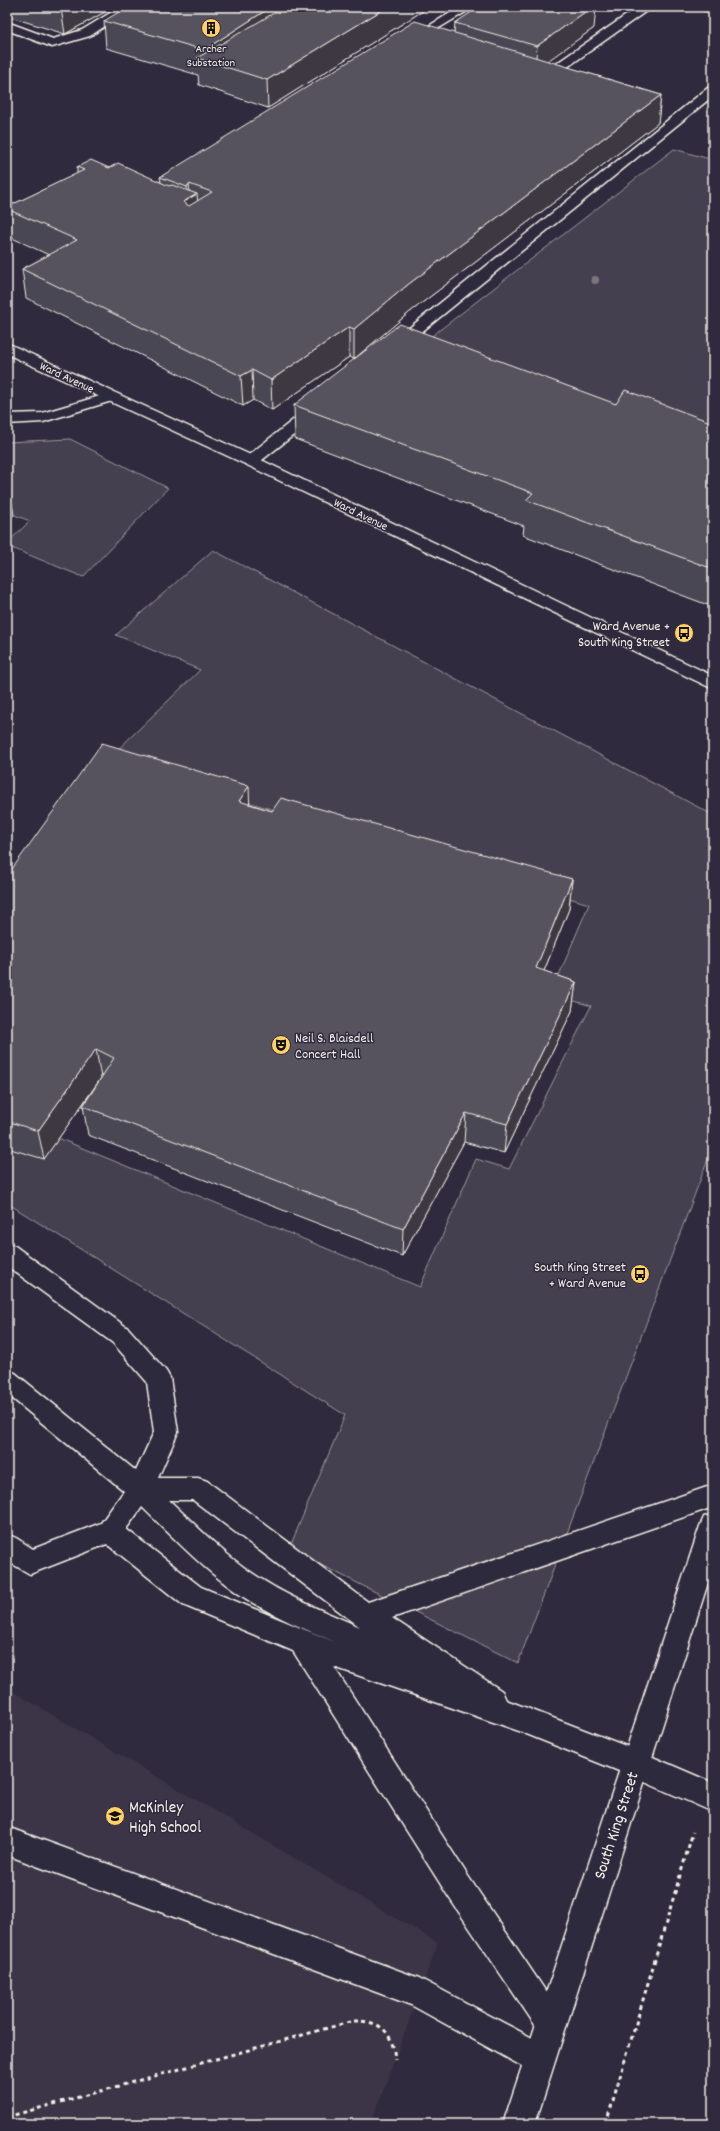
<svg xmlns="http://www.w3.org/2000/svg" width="720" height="2131" viewBox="0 0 720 2131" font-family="Dekko,sans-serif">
	<rect width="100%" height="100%" fill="#2f2a3d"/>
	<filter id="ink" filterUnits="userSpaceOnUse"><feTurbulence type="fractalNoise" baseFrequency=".025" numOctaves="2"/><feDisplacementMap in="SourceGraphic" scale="8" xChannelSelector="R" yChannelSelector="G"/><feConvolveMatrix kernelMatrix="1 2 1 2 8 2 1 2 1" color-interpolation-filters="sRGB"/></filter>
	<g filter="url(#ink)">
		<polygon fill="#3b3647" points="7,1688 438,1943 371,2124 7,2124"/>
		<g fill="#454050" stroke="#9c989c">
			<polygon points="674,149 713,160 713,455 415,349"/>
			<polygon points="70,439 168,488 83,577 7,546 7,543 30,521 7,512 7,442"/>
			<polygon points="213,550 713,815 713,1146 518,1663 289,1549 345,1415 7,1203 7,1117 420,1287 476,1159 509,1169 591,1006 551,994 589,904 107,760 200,670 116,635"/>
		</g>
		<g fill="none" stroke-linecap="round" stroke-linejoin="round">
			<defs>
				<g id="service">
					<polygon points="460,7 474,7 414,43 410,45 404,41"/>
					<polygon points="638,7 652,7 542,85 534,85 532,82 534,79"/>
					<polygon points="110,393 115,394 117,397 115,400 43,422 7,424 7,414 42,413"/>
					<path d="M7,1243l8,3 114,83 37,42 4,7 8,54 -20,46h40l9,3 161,121 345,-117v22l-321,111 110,73 4,9 138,53 4,10 -4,10 -10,4 -115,-46 -185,-64 134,209 93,138 5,10 -5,10 -10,5 -10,-5 -93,-138 -155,-245 -110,-46 -76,-61 -77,30 -23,-13v-27l9,4 17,11 68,-26 23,-32 -117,-97v-25l8,4 121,98 18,-39 -7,-50 -34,-39 -106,-77zM169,1500h24l167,127c-37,-16 -75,-31 -108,-54 -31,-21 -56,-48 -83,-73zM142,1507c29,28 57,58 90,82 31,23 68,38 103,53l-134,-55 -75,-58z"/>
					<polygon points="7,1827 419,1978 551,2048 555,2059 551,2070 540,2074 529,2070 411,2005 7,1855"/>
				</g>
				<g id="minor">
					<polygon points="120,7 134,7 90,36 52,47 7,30 7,22 53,39 82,30"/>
					<polygon points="713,86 713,96 398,351 388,351 385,348 388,345 709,87"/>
					<polygon points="318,403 324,405 326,408 324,411 257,464 245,464 243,461 245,458 312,405"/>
					<polygon points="634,1749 713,1783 713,1812 624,1773 620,1763 624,1753"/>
				</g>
				<polygon id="secondary" points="7,343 257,458 713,676 713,689 245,464 7,354"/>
				<polygon id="primary" points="713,1514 713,1567 535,2124 503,2124 700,1526 704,1517"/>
			</defs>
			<use href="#service" stroke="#f4f1e8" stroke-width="3"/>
			<use href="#minor" stroke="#f4f1e8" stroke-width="3"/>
			<use href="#secondary" stroke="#f4f1e8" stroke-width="3"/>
			<use href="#primary" stroke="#f4f1e8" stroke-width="3"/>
			<g stroke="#f4f1e8" stroke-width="3" stroke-dasharray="4 4" stroke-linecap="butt">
				<path d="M7,2117l346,-96c28,-1 40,11 42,39"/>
				<polyline points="606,2124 693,1832"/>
			</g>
			<use href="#service" fill="#2f2a3d" fill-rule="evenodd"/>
			<use href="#minor" fill="#2f2a3d" fill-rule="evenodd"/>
			<use href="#secondary" fill="#2f2a3d" fill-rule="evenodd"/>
			<use href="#primary" fill="#2f2a3d" fill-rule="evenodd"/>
		</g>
		<circle fill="#7a757e" cx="595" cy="280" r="4"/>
		<g fill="#4a4752" stroke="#f4f1e8">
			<polygon points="7,7 114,7 65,34 7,16"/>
			<polygon points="429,7 268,108 199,85 198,75 106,48 104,21"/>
			<polygon points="694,7 713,7 713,14 694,8"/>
			<polygon points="455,23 594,28 547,61 661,95 658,123 410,312 354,359 349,357 272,410 253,400 243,406 26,298 22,269 49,255 10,237 7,220 7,207 77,174 77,167 109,168 161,182 160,177 454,33"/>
			<polygon points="616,404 713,423 713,607 523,535 524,526 295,439 294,405"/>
			<polygon points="250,804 272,811 572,879 569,909 544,971 576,982 572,1011 504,1153 464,1142 402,1256 88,1135 83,1106 99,1081 44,1159 7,1148 7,876"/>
		</g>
		<g fill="#3c3942" stroke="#f4f1e8">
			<polygon points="62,7 114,7 65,34 61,8"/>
			<polygon points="271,7 314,7 204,60 204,50"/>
			<polygon points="387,7 429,7 268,108 267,80"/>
			<polygon points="592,7 596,7 594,28 535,70 537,46"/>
			<polygon points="661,95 658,123 410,312 354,359 354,329 410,283"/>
			<polygon points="189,184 190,198 197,194 199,223 183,202 188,200 187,187"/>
			<polygon points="349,327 349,357 272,410 271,380"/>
			<polygon points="252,370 253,400 243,406 241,376"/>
			<polygon points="9,485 14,515 7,521 7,487"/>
			<polygon points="249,786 250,816 239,801"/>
			<polygon points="572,879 569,909 533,998 536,968"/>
			<polygon points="576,982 572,1011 504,1153 507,1124"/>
			<polygon points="96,1049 101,1078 44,1159 38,1131"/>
			<polygon points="466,1113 464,1142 402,1256 403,1229"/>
		</g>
		<g fill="#56525f" stroke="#f4f1e8">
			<polygon points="127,7 271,7 204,50 104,21"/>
			<polygon points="284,7 387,7 267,80 197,58"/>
			<polygon points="479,7 592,7 537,46 455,23"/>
			<polygon points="415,21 661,95 410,283 354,329 349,327 271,380 252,370 241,376 22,269 77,240 7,209 7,207 84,170 77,167 91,160 109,168 118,163 169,186 172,185 197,194 183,202 189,206 212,192 189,184 187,187 160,177"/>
			<polygon points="400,324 616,404 625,390 713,423 713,569 526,500 533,493 294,405"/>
			<polygon points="102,743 249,786 239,801 272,811 281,798 572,879 536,968 576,982 507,1124 466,1113 403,1229 83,1106 114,1058 96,1049 38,1131 7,1121 7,876"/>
		</g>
	</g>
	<defs>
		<symbol id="building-disc" viewBox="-11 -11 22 22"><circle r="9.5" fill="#ffd166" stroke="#2f2a3d"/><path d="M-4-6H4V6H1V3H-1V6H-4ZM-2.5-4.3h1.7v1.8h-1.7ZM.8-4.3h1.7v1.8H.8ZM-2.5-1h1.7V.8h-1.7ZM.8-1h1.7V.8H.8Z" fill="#111"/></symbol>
		<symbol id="bus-disc" viewBox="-11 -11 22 22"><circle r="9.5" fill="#ffd166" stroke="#2f2a3d"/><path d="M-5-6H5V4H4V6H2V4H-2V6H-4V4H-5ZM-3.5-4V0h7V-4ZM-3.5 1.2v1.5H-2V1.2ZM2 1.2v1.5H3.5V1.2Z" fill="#111"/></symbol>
		<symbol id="theatre-disc" viewBox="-11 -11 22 22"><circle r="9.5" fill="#ffd166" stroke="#2f2a3d"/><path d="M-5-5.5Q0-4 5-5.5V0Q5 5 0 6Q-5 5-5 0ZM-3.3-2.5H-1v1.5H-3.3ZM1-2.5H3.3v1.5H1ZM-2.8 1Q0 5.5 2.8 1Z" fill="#111"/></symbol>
		<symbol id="school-disc" viewBox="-11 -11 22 22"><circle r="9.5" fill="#ffd166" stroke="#2f2a3d"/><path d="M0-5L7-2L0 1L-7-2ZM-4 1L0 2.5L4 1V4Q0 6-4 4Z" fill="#111"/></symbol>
	</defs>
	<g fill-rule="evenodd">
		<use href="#building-disc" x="200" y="17" width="22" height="22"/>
		<use href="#bus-disc" x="673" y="622" width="22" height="22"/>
		<use href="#theatre-disc" x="270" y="1034" width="22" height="22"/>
		<use href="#bus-disc" x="629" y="1263" width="22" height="22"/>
		<use href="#school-disc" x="104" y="1805" width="22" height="22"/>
	</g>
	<g text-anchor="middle" stroke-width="3" stroke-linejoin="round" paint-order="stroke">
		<g font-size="12" fill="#f4f1e8" stroke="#2f2a3d">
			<text x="211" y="52">Archer<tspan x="211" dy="14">Substation</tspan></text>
		</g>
		<g font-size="12" fill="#f4f1e8" stroke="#2f2a3d">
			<text transform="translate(67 377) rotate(25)" y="4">Ward Avenue</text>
			<text transform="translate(361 514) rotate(26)" y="4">Ward Avenue</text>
		</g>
		<g font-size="14" fill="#f4f1e8" stroke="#2f2a3d" text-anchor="end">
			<text x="670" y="630">Ward Avenue +<tspan x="670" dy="16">South King Street</tspan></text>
			<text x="295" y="1042" text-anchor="start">Neil S. Blaisdell<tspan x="295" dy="16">Concert Hall</tspan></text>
			<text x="626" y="1271">South King Street<tspan x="626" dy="16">+ Ward Avenue</tspan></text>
		</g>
		<g font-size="17" fill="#f4f1e8" stroke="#2f2a3d" text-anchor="start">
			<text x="129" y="1812">McKinley<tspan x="129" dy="20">High School</tspan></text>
		</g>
		<g font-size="17" fill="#f4f1e8" stroke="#2f2a3d">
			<text transform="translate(615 1825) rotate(-72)" y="6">South King Street</text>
		</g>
	</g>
	<rect width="720" height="2131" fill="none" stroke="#2f2a3d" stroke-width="24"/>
	<rect x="12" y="12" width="696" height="2107" fill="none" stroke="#f4f1e8" stroke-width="1.5" filter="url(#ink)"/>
</svg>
